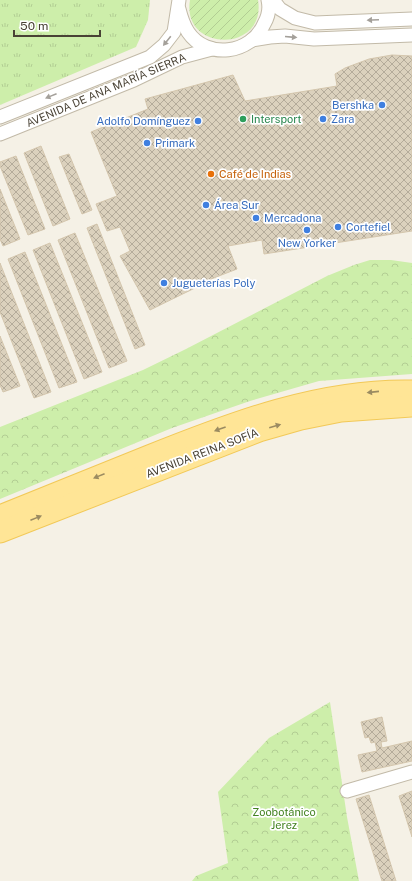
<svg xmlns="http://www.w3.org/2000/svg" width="412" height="881" viewBox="0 0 412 881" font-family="'Public Sans',sans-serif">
	<defs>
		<pattern id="grass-tufts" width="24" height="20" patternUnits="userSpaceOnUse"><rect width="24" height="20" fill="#cdeeaa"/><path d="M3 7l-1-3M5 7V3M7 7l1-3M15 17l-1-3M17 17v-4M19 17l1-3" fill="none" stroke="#b2cd93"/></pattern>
		<pattern id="park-crowns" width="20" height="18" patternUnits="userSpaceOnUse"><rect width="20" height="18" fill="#cdeeaa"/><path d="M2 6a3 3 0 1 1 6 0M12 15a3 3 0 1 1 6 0" fill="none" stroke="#b2cd93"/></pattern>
		<pattern id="garden-furrows" width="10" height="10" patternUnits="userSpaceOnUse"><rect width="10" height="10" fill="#cdeeaa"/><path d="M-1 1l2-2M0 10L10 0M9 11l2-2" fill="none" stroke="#b2cd93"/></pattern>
		<pattern id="building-cross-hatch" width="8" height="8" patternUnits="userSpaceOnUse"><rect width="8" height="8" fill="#dbd1bd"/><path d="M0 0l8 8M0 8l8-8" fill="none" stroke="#b4ab9a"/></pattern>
	</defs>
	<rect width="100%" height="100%" fill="#f5f1e6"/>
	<polygon fill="url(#grass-tufts)" points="0,0 150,0 148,20 136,47 0,105"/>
	<g fill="url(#park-crowns)">
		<polygon points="370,260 391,260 412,263 412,374 319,381 250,401 172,428 0,499 0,427 143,370 186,349 327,276 354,265"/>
		<polygon points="330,702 347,817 359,881 192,881 196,876 228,863 218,792 269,738"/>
	</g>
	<path fill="url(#garden-furrows)" d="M190,0h68c9,53 -77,53 -68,0z"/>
	<g fill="url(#building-cross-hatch)" stroke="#d4c6ad">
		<polygon points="392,55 412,56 412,231 264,254 262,240 228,246 237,269 198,284 199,286 150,310 120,256 130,251 120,227 107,231 96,204 117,196 91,132 148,109 145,99 233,75 245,101 337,86 335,74 345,68 369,59"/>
		<polygon points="41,146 70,219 53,226 24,153"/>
		<polygon points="69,154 92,210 82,214 59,157"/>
		<polygon points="16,156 45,229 28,235 0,166 0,162"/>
		<polygon points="0,189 20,239 3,246 0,239"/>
		<polygon points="97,224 145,345 135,349 87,228"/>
		<polygon points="75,233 127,361 109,368 58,240"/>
		<polygon points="50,243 102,372 84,379 33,250"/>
		<polygon points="25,252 77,382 59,388 8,259"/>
		<polygon points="0,263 51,392 34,398 0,312"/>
		<polygon points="0,336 20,386 3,392 0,385"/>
		<polygon points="382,717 387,741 381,742 382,748 412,741 412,761 362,772 358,755 377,751 375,742 371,743 369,737 365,738 361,722"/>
		<polygon points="412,791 412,837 399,796"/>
		<polygon points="369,795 396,881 382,881 356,799"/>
	</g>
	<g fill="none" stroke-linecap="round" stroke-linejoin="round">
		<defs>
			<g id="minor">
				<polyline points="273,0 280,9 295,18 315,23 412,19"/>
				<path d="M179,9c2,8 4,15 9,23 19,28 63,22 76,-8 4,-7 6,-16 4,-24"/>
				<polyline points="252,40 270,37 285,36 314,39 412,35"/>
				<polyline points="0,117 150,57 164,45 174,32 179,0"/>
				<polyline points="0,134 134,80 182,57 212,49"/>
				<polyline points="347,791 412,772"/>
			</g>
			<g id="primary">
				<path d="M0,516c50,-20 99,-40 149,-60 85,-34 171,-67 263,-65"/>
				<polyline points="0,532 259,431 301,419 341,411 412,406"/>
			</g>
		</defs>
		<use href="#minor" stroke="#c2baa8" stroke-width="15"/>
		<use href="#primary" stroke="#f2c958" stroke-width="23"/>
		<use href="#minor" stroke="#fff" stroke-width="13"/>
		<use href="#primary" stroke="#ffe596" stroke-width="21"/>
	</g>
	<defs><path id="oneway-solid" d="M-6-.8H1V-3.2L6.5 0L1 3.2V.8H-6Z"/></defs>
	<g fill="#a4a09a">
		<use href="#oneway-solid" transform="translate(373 20) rotate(177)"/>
		<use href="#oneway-solid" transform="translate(291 37) rotate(5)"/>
		<use href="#oneway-solid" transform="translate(167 41) rotate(129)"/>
		<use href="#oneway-solid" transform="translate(51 96) rotate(158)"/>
	</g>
	<g fill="#9b8b61">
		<use href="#oneway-solid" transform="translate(373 392) rotate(174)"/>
		<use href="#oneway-solid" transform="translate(275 426) rotate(-16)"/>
		<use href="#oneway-solid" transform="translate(220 429) rotate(160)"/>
		<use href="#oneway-solid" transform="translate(99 476) rotate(158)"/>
		<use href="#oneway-solid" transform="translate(36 518) rotate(-22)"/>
	</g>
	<g fill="#3f7fe0" stroke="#fff" stroke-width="1.5">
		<circle cx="382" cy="105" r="4"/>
		<circle cx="323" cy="119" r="4"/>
		<circle cx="198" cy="121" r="4"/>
		<circle cx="147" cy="143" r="4"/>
		<circle cx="206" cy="205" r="4"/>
		<circle cx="256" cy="218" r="4"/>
		<circle cx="338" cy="227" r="4"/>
		<circle cx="307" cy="230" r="4"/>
		<circle cx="164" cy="283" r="4"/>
	</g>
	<circle fill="#2e9e5b" stroke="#fff" stroke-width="1.5" cx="243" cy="119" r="4"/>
	<circle fill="#e8710a" stroke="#fff" stroke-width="1.5" cx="211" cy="174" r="4"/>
	<g text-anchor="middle" stroke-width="3.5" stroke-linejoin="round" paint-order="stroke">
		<g font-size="11" fill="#494235" stroke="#fff">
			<text transform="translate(106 90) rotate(-23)" y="4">AVENIDA DE ANA MARÍA SIERRA</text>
			<text transform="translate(202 453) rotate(-21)" y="4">AVENIDA REINA SOFÍA</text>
		</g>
		<g font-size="11" fill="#366cbe" stroke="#fff" text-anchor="start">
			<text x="374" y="109" text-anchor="end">Bershka</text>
			<text x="331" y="123">Zara</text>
			<text x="190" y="125" text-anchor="end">Adolfo Domínguez</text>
			<text x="155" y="147">Primark</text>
			<text x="214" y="209">Área Sur</text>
			<text x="264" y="222">Mercadona</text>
			<text x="346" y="231">Cortefiel</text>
			<text x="307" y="247" text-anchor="middle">New Yorker</text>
			<text x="172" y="287">Jugueterías Poly</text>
		</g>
		<g font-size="11" fill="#27864d" stroke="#fff" text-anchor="start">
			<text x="251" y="123">Intersport</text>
		</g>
		<g font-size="11" fill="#c56008" stroke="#fff" text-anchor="start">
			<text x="219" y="178">Café de Indias</text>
		</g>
		<g font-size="11" fill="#428220" stroke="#fff">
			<text x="284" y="816">Zoobotánico<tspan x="284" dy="13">Jerez</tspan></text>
		</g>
	</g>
	<path d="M14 30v6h86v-6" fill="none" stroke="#494235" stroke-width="2"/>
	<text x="20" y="30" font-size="12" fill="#494235" stroke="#ffffff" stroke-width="3" paint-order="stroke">50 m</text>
</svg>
